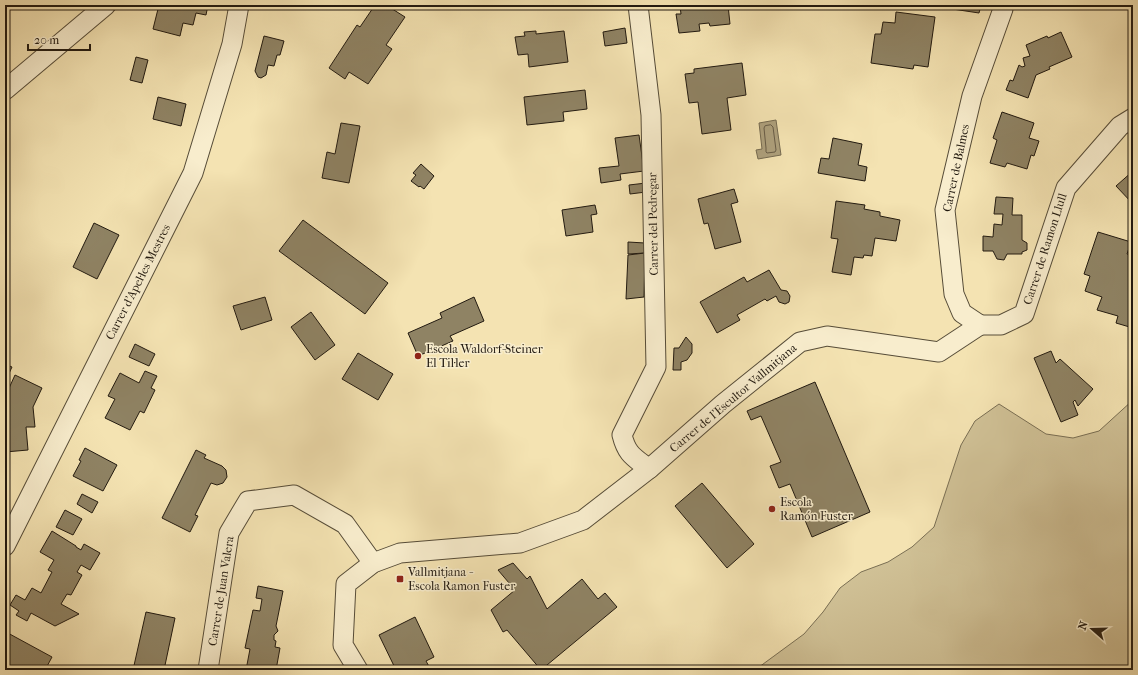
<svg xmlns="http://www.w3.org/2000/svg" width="1138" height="675" viewBox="0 0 1138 675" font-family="'IM FELL French Canon',serif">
	<rect width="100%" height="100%" fill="#f4e3b2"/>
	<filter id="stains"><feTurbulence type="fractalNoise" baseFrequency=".005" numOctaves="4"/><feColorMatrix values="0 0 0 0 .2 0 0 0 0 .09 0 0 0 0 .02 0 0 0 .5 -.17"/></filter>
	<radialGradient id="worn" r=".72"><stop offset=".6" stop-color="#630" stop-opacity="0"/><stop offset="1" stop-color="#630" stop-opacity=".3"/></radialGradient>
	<polygon fill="#d0c196" stroke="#796e53" points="1133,400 1133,670 755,670 804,634 823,612 840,588 861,572 888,562 912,547 934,527 961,445 975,421 999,404 1046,434 1073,438 1099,431"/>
	<polygon fill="#ad9f7b" stroke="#756a50" points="776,120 781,155 758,159 756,150 762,149 759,123"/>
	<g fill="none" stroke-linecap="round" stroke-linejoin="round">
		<polygon stroke="#685c46" stroke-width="1" points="771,125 773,127 776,150 775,152 767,153 766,152 766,148 764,128 765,126"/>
	</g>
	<g fill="#8f8364" stroke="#221a10">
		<polygon points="159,5 208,5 206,15 196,13 193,25 183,23 180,36 153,29"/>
		<polygon points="375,5 386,5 405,17 386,45 392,49 368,84 349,72 345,79 329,68 357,25 360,27"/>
		<polygon points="484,5 521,5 521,6 484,8"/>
		<polygon points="678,5 728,5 730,24 710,26 709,23 699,24 700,31 679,33 676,14 681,14 680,6"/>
		<polygon points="946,5 981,5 979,13 946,8"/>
		<polygon points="896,12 935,17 928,67 914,65 913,69 871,63 875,34 881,34 883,22 895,23"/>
		<polygon points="625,28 627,43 605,46 603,32"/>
		<polygon points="536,31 536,34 564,31 568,62 529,67 528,54 518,55 515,37 525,36 524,32"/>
		<polygon points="1061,32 1072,57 1049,67 1050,69 1036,75 1028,98 1006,90 1010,80 1013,81 1019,65 1022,67 1025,66 1023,58 1030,56 1026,45 1047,36 1048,38"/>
		<polygon points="264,36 284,41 280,55 277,55 274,66 268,65 266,75 261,78 258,77 255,71"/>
		<polygon points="136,57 148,60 142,83 130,80"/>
		<polygon points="742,63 746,95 727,98 731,130 702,134 698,102 689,103 685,74 694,73 694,69"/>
		<polygon points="585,90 587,109 563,112 564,121 527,125 524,97"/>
		<polygon points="158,97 186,104 181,126 153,119"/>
		<polygon points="1002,112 1034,123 1029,138 1039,141 1034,156 1031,155 1027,169 1007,163 1005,167 990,163 997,140 993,138"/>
		<polygon points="341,123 360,126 349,183 322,178 327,152 335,154"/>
		<polygon points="639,135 644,171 620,174 621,180 601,183 599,168 619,166 615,138"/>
		<polygon points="833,138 862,144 858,165 867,167 865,181 818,173 821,158 829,159"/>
		<polygon points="421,164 434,176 424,189 420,186 419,187 411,181 416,175 413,173"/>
		<polygon points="1133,171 1133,204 1116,186"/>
		<polygon points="646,183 646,192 630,194 629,185"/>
		<polygon points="734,189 738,202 731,204 741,242 715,249 708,223 704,224 698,199"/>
		<polygon points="996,197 1013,198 1012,215 1022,215 1022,240 1027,243 1027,250 1022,252 1022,254 1007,254 1004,260 997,259 993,251 983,251 983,236 993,237 994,224 1002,225 1003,214 994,214"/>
		<polygon points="836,201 865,205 864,209 880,212 880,216 900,220 896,241 875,238 872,256 864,255 863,258 854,257 851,275 832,272 838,239 831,238"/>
		<polygon points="595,205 597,214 591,215 593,232 566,236 562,210"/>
		<polygon points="303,220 388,283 365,314 279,251"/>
		<polygon points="94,223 119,235 97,279 73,267"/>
		<polygon points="1098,232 1131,242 1127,254 1133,256 1133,328 1116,323 1118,316 1097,310 1102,297 1085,291 1090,276 1084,274"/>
		<polygon points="628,242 645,243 645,253 628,254"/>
		<polygon points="645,253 644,297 626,299 628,255"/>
		<polygon points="769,270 781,290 787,291 790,296 789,302 785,304 779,302 776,296 767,301 765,299 737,315 740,320 717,333 700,302 744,277 747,282"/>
		<polygon points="265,297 272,320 241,330 233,306"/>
		<polygon points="474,297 484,321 450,336 453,341 418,356 408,333 442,318 440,313"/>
		<polygon points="311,312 335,345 315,360 291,327"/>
		<polygon points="686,337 692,344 692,353 687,360 681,362 681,370 673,370 674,348 679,348"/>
		<polygon points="135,344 155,354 149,366 129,357"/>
		<polygon points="1051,351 1056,363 1060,359 1093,389 1078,406 1075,400 1073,402 1078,415 1061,422 1034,358"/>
		<polygon points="358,353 393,374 378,400 342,379"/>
		<polygon points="5,364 12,367 5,382"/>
		<polygon points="145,371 157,376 151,388 155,390 144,413 140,411 130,430 105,418 115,399 108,396 120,373 139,383"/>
		<polygon points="15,375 42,388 33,407 35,427 26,427 28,450 5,452 5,397"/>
		<polygon points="815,382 870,512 812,537 790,484 779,488 770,466 781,462 761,416 751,420 747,411"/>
		<polygon points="85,448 117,465 103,491 73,476 81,461 79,460"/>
		<polygon points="196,450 206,455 204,458 222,466 226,470 227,477 223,483 217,485 211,483 195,515 198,516 190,532 162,518"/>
		<polygon points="702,483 754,544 727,568 675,506"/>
		<polygon points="82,494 98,502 92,513 77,504"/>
		<polygon points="65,510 82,519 73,535 56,527"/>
		<polygon points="52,531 76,546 76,547 81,550 84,544 100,553 90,570 81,565 77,572 82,575 71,595 67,594 61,604 79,614 55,626 31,613 27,621 16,615 19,611 10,605 16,595 25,600 32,588 41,593 52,572 48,570 54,560 40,552"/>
		<polygon points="513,563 527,579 530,576 547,609 582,579 598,599 605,593 617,607 541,670 507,630 503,632 491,610 515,590 498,570"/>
		<polygon points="258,586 283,591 276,626 278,631 274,635 274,640 276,641 275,647 280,648 276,670 246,670 250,649 245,648 253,610 260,611 262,599 256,598"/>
		<polygon points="146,612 175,618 164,670 133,670"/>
		<polygon points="415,617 434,657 426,661 431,670 396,670 379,635"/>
		<polygon points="6,632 52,657 45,670 40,669 39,670 5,670"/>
	</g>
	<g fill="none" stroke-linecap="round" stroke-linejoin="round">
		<defs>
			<g id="minor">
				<path d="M638,5l13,110 5,252 -34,68c5,20 12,22 27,34"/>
				<polyline points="5,90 106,5"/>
				<polyline points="980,325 962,313 954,294 945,210 972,96 1003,9 1003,5"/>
				<polyline points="980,325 1001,325 1024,314 1066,188 1120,126 1133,118"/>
				<polyline points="5,546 193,173 232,44 239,5"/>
				<polyline points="208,670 229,533 248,501 294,495 345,524 373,563"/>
				<polyline points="358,670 343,645 346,584 373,563 400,553 520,543 583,520 649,469 723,404 800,342 827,336 939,352 980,325"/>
			</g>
		</defs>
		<use href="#minor" stroke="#564c38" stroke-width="21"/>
		<use href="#minor" stroke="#f8edcd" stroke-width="19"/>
	</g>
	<g fill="#8f2418" stroke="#f8edcd" stroke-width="1.5">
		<circle cx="418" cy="356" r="4"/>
		<circle cx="772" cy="509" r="4"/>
		<rect x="396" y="575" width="8" height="8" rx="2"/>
	</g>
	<g text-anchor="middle" stroke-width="3" stroke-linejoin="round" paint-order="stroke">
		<g font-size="12" fill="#221a10" stroke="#f8edcd">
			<text transform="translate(956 168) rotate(-78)" y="4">Carrer de Balmes</text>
			<text transform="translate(653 224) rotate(-91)" y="4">Carrer del Pedregar</text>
			<text transform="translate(1045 249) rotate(-72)" y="4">Carrer de Ramon Llull</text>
			<text transform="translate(138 282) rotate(-63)" y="4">Carrer d'Apel·les Mestres</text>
			<text transform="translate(733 398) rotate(-40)" y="4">Carrer de l'Escultor Vallmitjana</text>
			<text transform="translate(221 591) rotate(-81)" y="4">Carrer de Juan Valera</text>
		</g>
		<g font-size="12" fill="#221a10" stroke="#f8edcd" text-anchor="start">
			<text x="426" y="353">Escola Waldorf-Steiner<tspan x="426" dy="14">El Til·ler</tspan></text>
			<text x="780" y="506">Escola<tspan x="780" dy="14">Ramón Fuster</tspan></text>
			<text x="408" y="576">Vallmitjana -<tspan x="408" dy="14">Escola Ramon Fuster</tspan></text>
		</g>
	</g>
	<rect width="1138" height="675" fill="none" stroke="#f4e3b2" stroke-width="20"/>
	<rect x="6" y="6" width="1126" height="663" fill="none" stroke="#221a10" stroke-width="2"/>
	<rect x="10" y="10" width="1118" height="655" fill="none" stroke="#221a10"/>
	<g transform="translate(1092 629) rotate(290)" stroke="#f8edcd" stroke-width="3" paint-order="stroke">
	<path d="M0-3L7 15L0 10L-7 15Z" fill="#221a10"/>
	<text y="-6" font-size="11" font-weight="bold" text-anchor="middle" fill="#221a10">N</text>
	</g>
	<path d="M28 44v6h62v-6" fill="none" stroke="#221a10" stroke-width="2"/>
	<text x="34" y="44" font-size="12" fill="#221a10" stroke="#f8edcd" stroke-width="3" paint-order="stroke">20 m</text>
	<rect width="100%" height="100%" filter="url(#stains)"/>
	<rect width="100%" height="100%" fill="url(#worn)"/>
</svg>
